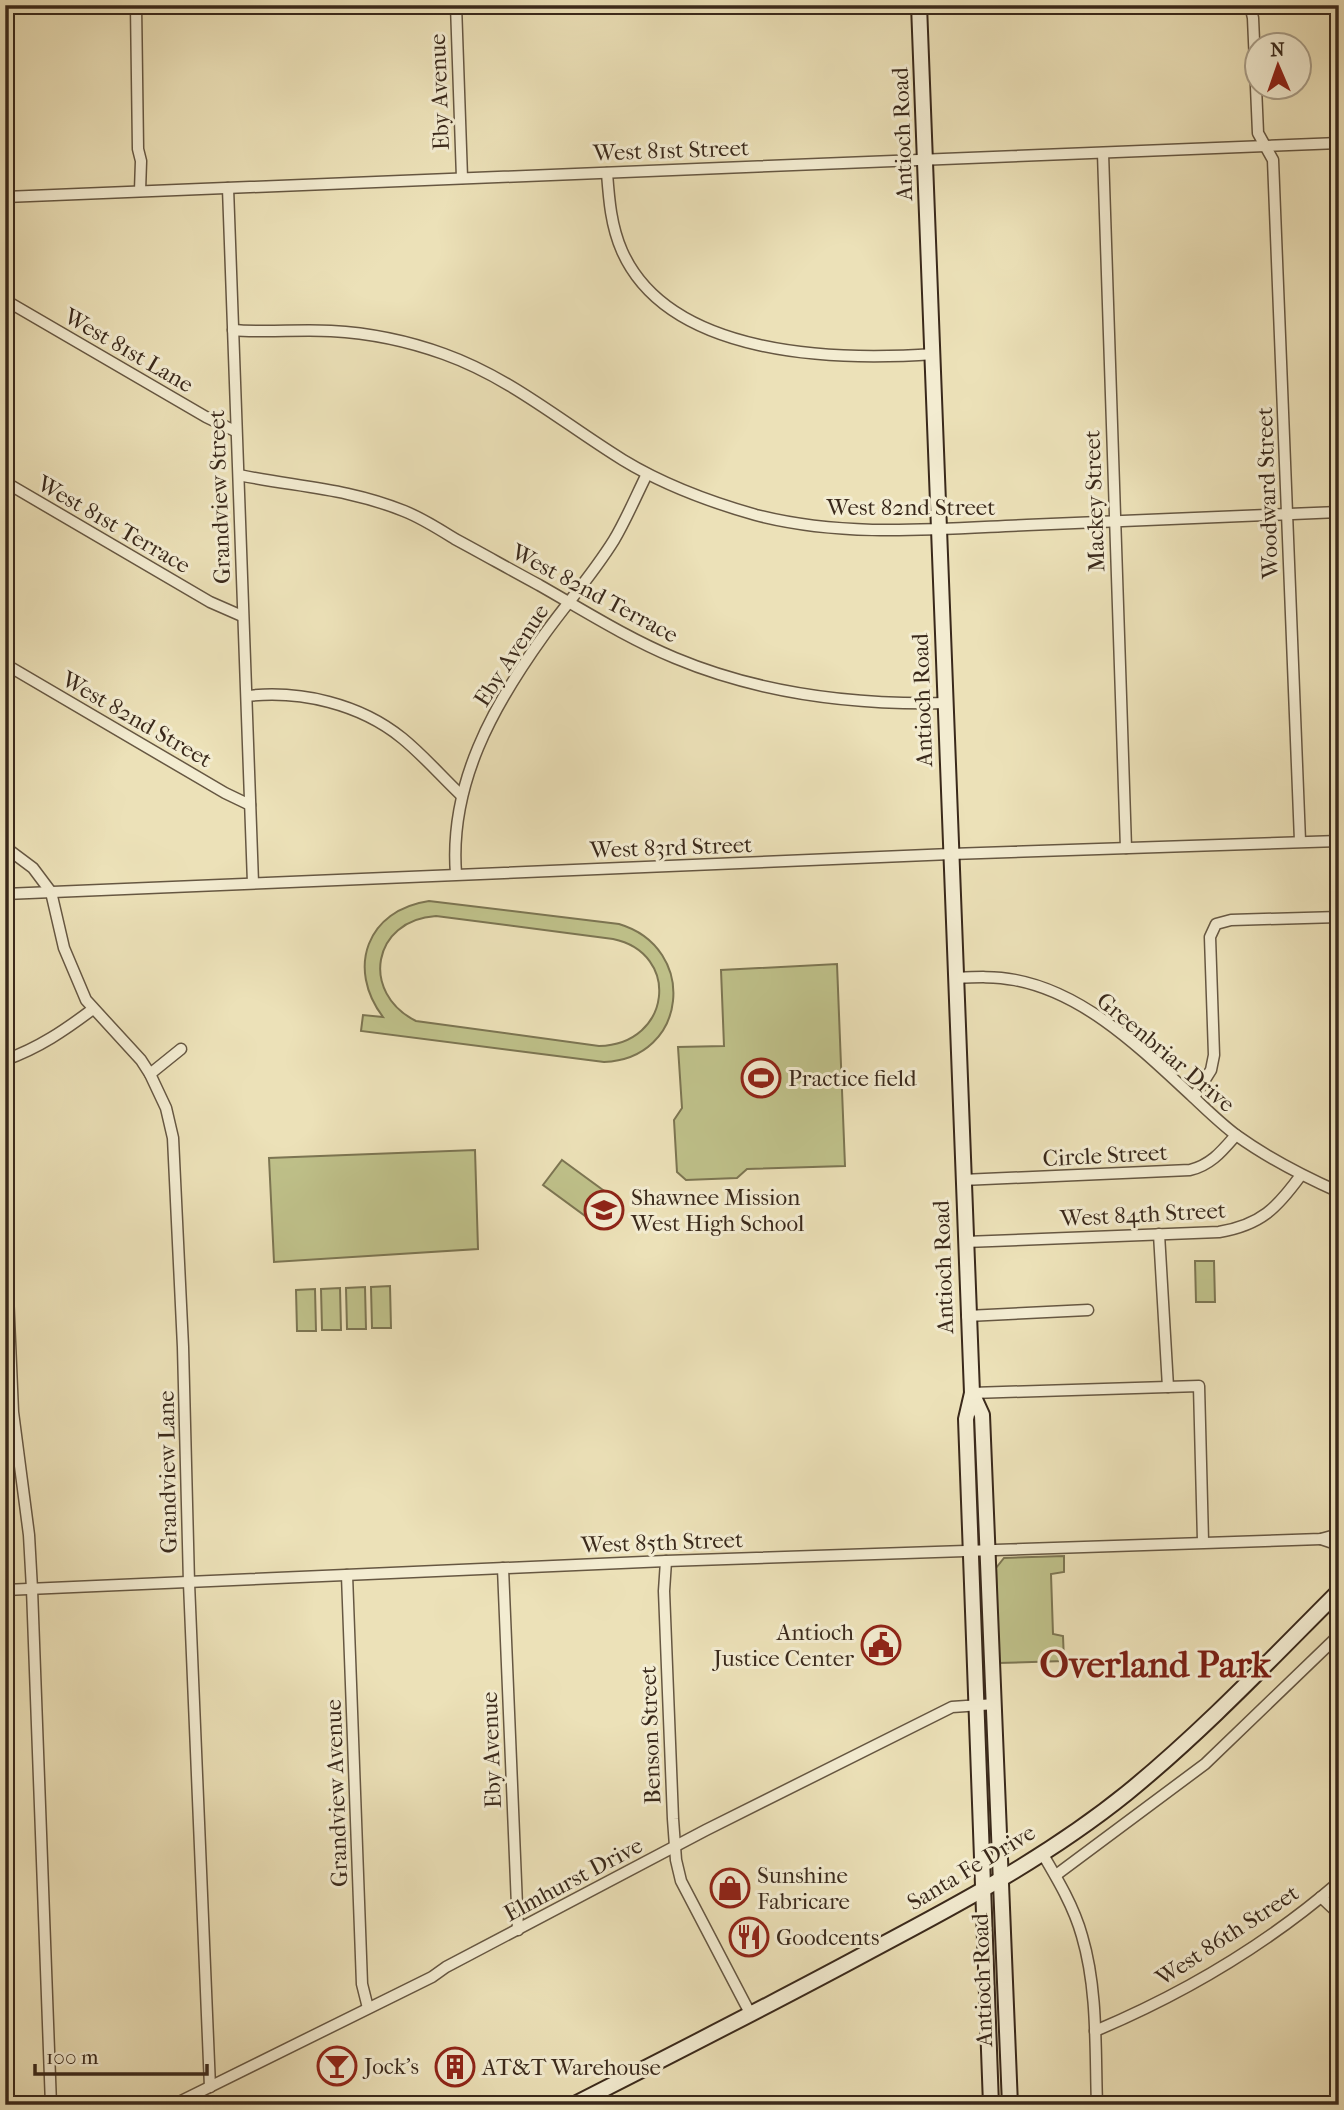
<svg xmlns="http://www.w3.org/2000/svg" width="1344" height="2110" viewBox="0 0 1344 2110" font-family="'IM FELL French Canon',serif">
	<rect width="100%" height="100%" fill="#ece1b8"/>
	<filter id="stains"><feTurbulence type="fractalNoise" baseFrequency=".00286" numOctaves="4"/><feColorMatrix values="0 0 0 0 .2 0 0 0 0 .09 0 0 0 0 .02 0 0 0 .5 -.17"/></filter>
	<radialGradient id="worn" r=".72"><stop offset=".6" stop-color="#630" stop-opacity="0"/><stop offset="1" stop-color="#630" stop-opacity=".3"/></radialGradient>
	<g fill="#bfc18a" stroke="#7c7552" stroke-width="2" fill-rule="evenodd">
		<path d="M429,901l190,23c80,24 69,135 -15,138l-243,-31 2,-16 20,2c-37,-49 -16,-107 46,-116zM436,916l177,23c68,14 59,105 -14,107l-183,-25c-56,-28 -44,-101 20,-105z"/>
		<polygon points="837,964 845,1166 747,1169 737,1178 686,1180 677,1172 674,1120 682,1108 678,1047 724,1046 721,970"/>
		<polygon points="475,1150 478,1249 274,1262 269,1158"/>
		<polygon points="562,1160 607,1193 588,1218 543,1185"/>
		<polygon points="1195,1261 1214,1261 1215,1302 1196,1302"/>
		<polygon points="390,1286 391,1328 372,1328 371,1287"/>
		<polygon points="365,1287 366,1329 347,1329 346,1288"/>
		<polygon points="340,1288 341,1330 322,1330 321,1289"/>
		<polygon points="315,1289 316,1331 297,1331 296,1290"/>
		<polygon points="1064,1556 1064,1572 1051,1574 1053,1634 1063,1636 1064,1661 998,1663 996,1568 1004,1558"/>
	</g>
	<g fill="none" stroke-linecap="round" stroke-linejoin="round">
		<defs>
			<g id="minor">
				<polyline points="136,5 138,149 141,161 140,191"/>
				<polyline points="456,5 462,178"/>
				<polyline points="1250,5 1253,18 1258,133 1273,160 1300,841"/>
				<polyline points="1103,153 1126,848"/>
				<path d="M607,173c2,27 4,53 15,78 47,106 213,110 312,103"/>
				<polyline points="228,188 253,883"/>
				<polyline points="5,197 1339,143"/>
				<polyline points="5,300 206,417 235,431"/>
				<path d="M233,330c32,3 66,-1 98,1 38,2 77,10 113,23 67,24 119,69 179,106 41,25 87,42 133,55 89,23 180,14 271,10 104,-4 208,-8 312,-13"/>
				<path d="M239,475c58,12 108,13 165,36 18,7 35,18 51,28 28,15 56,31 84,46 44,25 88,53 136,73 86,36 177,47 270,45"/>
				<polyline points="5,482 210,602 242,616"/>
				<polyline points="5,664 225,793 250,805"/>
				<path d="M247,696c54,-6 113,8 155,42 21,17 39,38 59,57"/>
				<polyline points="5,847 33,868 51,892 64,948 86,1000 141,1060 150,1074 166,1108 173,1138 183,1347 189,1583 210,2087"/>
				<path d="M456,874c-7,-90 37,-168 88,-239 23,-32 49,-61 70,-95 12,-20 22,-44 33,-66"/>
				<polyline points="5,894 951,854 1339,841"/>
				<path d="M956,978c20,-1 39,-2 59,2 70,13 126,69 177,116 14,13 28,27 44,39 32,23 67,41 103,57"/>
				<path d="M5,1060c34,-12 60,-30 88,-51"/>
				<polyline points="150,1074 181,1049"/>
				<polyline points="1194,1097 1211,1070 1214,1055 1210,937 1216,924 1231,920 1339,917"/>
				<path d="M962,1180l228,-10c21,-5 32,-19 46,-35"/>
				<polyline points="5,1224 13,1412 29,1535 32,1589 51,2105"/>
				<polyline points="1159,1234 1168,1387"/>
				<path d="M965,1242l254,-10c42,-7 58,-24 82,-57"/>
				<polyline points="967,1316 1088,1310"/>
				<polyline points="972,1393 1199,1386 1203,1541"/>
				<polyline points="1321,1539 1339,1545"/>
				<polyline points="666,1561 664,1591 673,1819 676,1860 681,1881 751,2015"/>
				<polyline points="503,1568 518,1930"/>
				<polyline points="347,1575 362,1984 368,2008"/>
				<polyline points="5,1590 666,1561 1321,1539 1339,1534"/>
				<path d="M1042,1853c16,27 32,54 40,83 16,54 13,114 15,169"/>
				<polyline points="1056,1875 1205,1764 1339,1635"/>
				<polyline points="1321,1897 1339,1914"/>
				<path d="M1095,2031c88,-37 171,-86 244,-149"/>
				<polyline points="173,2105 432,1977 446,1967 706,1830 952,1707 995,1704"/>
			</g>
			<g id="secondary">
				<polyline points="919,5 972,1393 966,1419 991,2105"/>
				<polyline points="972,1393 982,1415 1010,2105"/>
				<path d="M573,2105c100,-51 199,-101 297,-154 89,-47 179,-95 257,-158 76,-62 143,-133 212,-202"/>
			</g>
		</defs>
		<use href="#minor" stroke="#665742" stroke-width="13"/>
		<use href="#secondary" stroke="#3a291b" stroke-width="18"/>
		<use href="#minor" stroke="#f3ecd1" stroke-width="10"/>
		<use href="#secondary" stroke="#f3ecd1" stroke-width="14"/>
	</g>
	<defs>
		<symbol id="stadium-ring" viewBox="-11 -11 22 22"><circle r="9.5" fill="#f3ecd1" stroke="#8f2418" stroke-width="1.5"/><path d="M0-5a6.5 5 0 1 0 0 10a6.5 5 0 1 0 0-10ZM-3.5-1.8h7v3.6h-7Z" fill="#8f2418"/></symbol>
		<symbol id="school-ring" viewBox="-11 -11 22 22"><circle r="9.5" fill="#f3ecd1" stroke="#8f2418" stroke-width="1.5"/><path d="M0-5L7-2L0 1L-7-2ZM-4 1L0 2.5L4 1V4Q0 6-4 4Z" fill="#8f2418"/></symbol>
		<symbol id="civic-ring" viewBox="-11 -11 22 22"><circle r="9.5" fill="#f3ecd1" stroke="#8f2418" stroke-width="1.5"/><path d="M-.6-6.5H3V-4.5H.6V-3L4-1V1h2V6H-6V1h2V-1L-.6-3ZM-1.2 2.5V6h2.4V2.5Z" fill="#8f2418"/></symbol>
		<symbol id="shop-ring" viewBox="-11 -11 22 22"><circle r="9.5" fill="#f3ecd1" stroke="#8f2418" stroke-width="1.5"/><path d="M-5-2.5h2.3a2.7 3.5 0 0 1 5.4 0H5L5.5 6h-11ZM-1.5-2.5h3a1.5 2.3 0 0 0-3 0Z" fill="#8f2418"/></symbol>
		<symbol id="restaurant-ring" viewBox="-11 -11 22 22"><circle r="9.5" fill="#f3ecd1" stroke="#8f2418" stroke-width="1.5"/><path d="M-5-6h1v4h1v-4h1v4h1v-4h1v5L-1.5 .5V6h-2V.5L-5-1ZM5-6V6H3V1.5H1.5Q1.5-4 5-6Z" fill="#8f2418"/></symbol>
		<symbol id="bar-ring" viewBox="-11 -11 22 22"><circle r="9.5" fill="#f3ecd1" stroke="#8f2418" stroke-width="1.5"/><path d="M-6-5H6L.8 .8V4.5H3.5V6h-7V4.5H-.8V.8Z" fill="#8f2418"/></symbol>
		<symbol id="building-ring" viewBox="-11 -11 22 22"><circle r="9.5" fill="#f3ecd1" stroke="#8f2418" stroke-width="1.5"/><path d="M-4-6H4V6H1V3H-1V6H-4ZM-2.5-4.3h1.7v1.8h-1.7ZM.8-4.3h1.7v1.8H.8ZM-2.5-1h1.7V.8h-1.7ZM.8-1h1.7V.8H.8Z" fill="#8f2418"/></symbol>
	</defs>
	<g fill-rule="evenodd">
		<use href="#stadium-ring" x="739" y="1056" width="44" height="44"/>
		<use href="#school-ring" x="582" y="1188" width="44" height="44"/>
		<use href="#civic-ring" x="859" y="1623" width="44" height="44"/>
		<use href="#shop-ring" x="708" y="1866" width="44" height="44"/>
		<use href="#restaurant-ring" x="727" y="1915" width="44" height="44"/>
		<use href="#bar-ring" x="315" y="2044" width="44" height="44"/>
		<use href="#building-ring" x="433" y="2045" width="44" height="44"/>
	</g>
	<g text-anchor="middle" stroke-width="6" stroke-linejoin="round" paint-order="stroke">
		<g font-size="23" fill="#3a291b" stroke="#f3ecd1">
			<text transform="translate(439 92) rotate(-92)" y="8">Eby Avenue</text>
			<text transform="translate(902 134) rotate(-92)" y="8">Antioch Road</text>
			<text transform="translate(671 150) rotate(-2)" y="8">West 81st Street</text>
			<text transform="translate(129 350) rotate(30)" y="8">West 81st Lane</text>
			<text transform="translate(1267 493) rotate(-92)" y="8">Woodward Street</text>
			<text transform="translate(219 497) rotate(-92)" y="8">Grandview Street</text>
			<text transform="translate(1094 501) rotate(-92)" y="8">Mackey Street</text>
			<text x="911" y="515">West 82nd Street</text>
			<text transform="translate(114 524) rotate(30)" y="8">West 81st Terrace</text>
			<text transform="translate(595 593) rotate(28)" y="8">West 82nd Terrace</text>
			<text transform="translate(511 655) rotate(-57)" y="8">Eby Avenue</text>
			<text transform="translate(922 700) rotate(-92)" y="8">Antioch Road</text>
			<text transform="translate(137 719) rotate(30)" y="8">West 82nd Street</text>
			<text transform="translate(671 847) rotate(-2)" y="8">West 83rd Street</text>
			<text transform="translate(1166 1052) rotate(40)" y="8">Greenbriar Drive</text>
			<text transform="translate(1105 1155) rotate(-3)" y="8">Circle Street</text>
			<text transform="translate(1143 1214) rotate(-3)" y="8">West 84th Street</text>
			<text transform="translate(943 1267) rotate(-92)" y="8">Antioch Road</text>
			<text transform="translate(167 1472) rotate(-91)" y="8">Grandview Lane</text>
			<text transform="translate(662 1542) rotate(-2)" y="8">West 85th Street</text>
			<text transform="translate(650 1735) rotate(-92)" y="8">Benson Street</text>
			<text transform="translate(491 1750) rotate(-92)" y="8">Eby Avenue</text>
			<text transform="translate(336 1793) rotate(-92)" y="8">Grandview Avenue</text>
			<text transform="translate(971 1867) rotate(-31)" y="8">Santa Fe Drive</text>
			<text transform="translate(573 1879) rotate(-28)" y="8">Elmhurst Drive</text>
			<text transform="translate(1227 1935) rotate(-33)" y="8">West 86th Street</text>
			<text transform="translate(982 1980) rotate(-92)" y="8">Antioch Road</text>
		</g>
		<g font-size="23" fill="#3a291b" stroke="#f3ecd1" text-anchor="start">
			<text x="788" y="1086">Practice field</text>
			<text x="631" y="1205">Shawnee Mission<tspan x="631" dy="26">West High School</tspan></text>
			<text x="854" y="1640" text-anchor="end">Antioch<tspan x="854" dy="26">Justice Center</tspan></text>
			<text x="757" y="1883">Sunshine<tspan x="757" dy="26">Fabricare</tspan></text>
			<text x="776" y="1945">Goodcents</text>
			<text x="364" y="2074">Jock's</text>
			<text x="482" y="2075">AT&amp;T Warehouse</text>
		</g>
		<g font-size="37" font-weight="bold" fill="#7a1f14" stroke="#f3ecd1">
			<text x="1155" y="1677">Overland Park</text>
		</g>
	</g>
	<rect width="1344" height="2110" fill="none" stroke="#ece1b8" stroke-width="28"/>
	<rect x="7" y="7" width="1330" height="2096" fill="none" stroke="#3a291b" stroke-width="3.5"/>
	<rect x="14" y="14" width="1316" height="2082" fill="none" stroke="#3a291b" stroke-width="2"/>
	<g transform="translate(1278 66) rotate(358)"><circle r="33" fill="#f3ecd1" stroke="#a99e88" stroke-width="2"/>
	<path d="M0-5L12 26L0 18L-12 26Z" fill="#8f2418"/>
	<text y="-10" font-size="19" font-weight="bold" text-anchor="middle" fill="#3a291b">N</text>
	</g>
	<path d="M35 2064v10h172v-10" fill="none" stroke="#3a291b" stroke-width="3.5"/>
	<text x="46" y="2064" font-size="21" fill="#3a291b" stroke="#f3ecd1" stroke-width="5" paint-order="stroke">100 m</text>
	<rect width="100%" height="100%" filter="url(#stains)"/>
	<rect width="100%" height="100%" fill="url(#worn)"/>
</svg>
